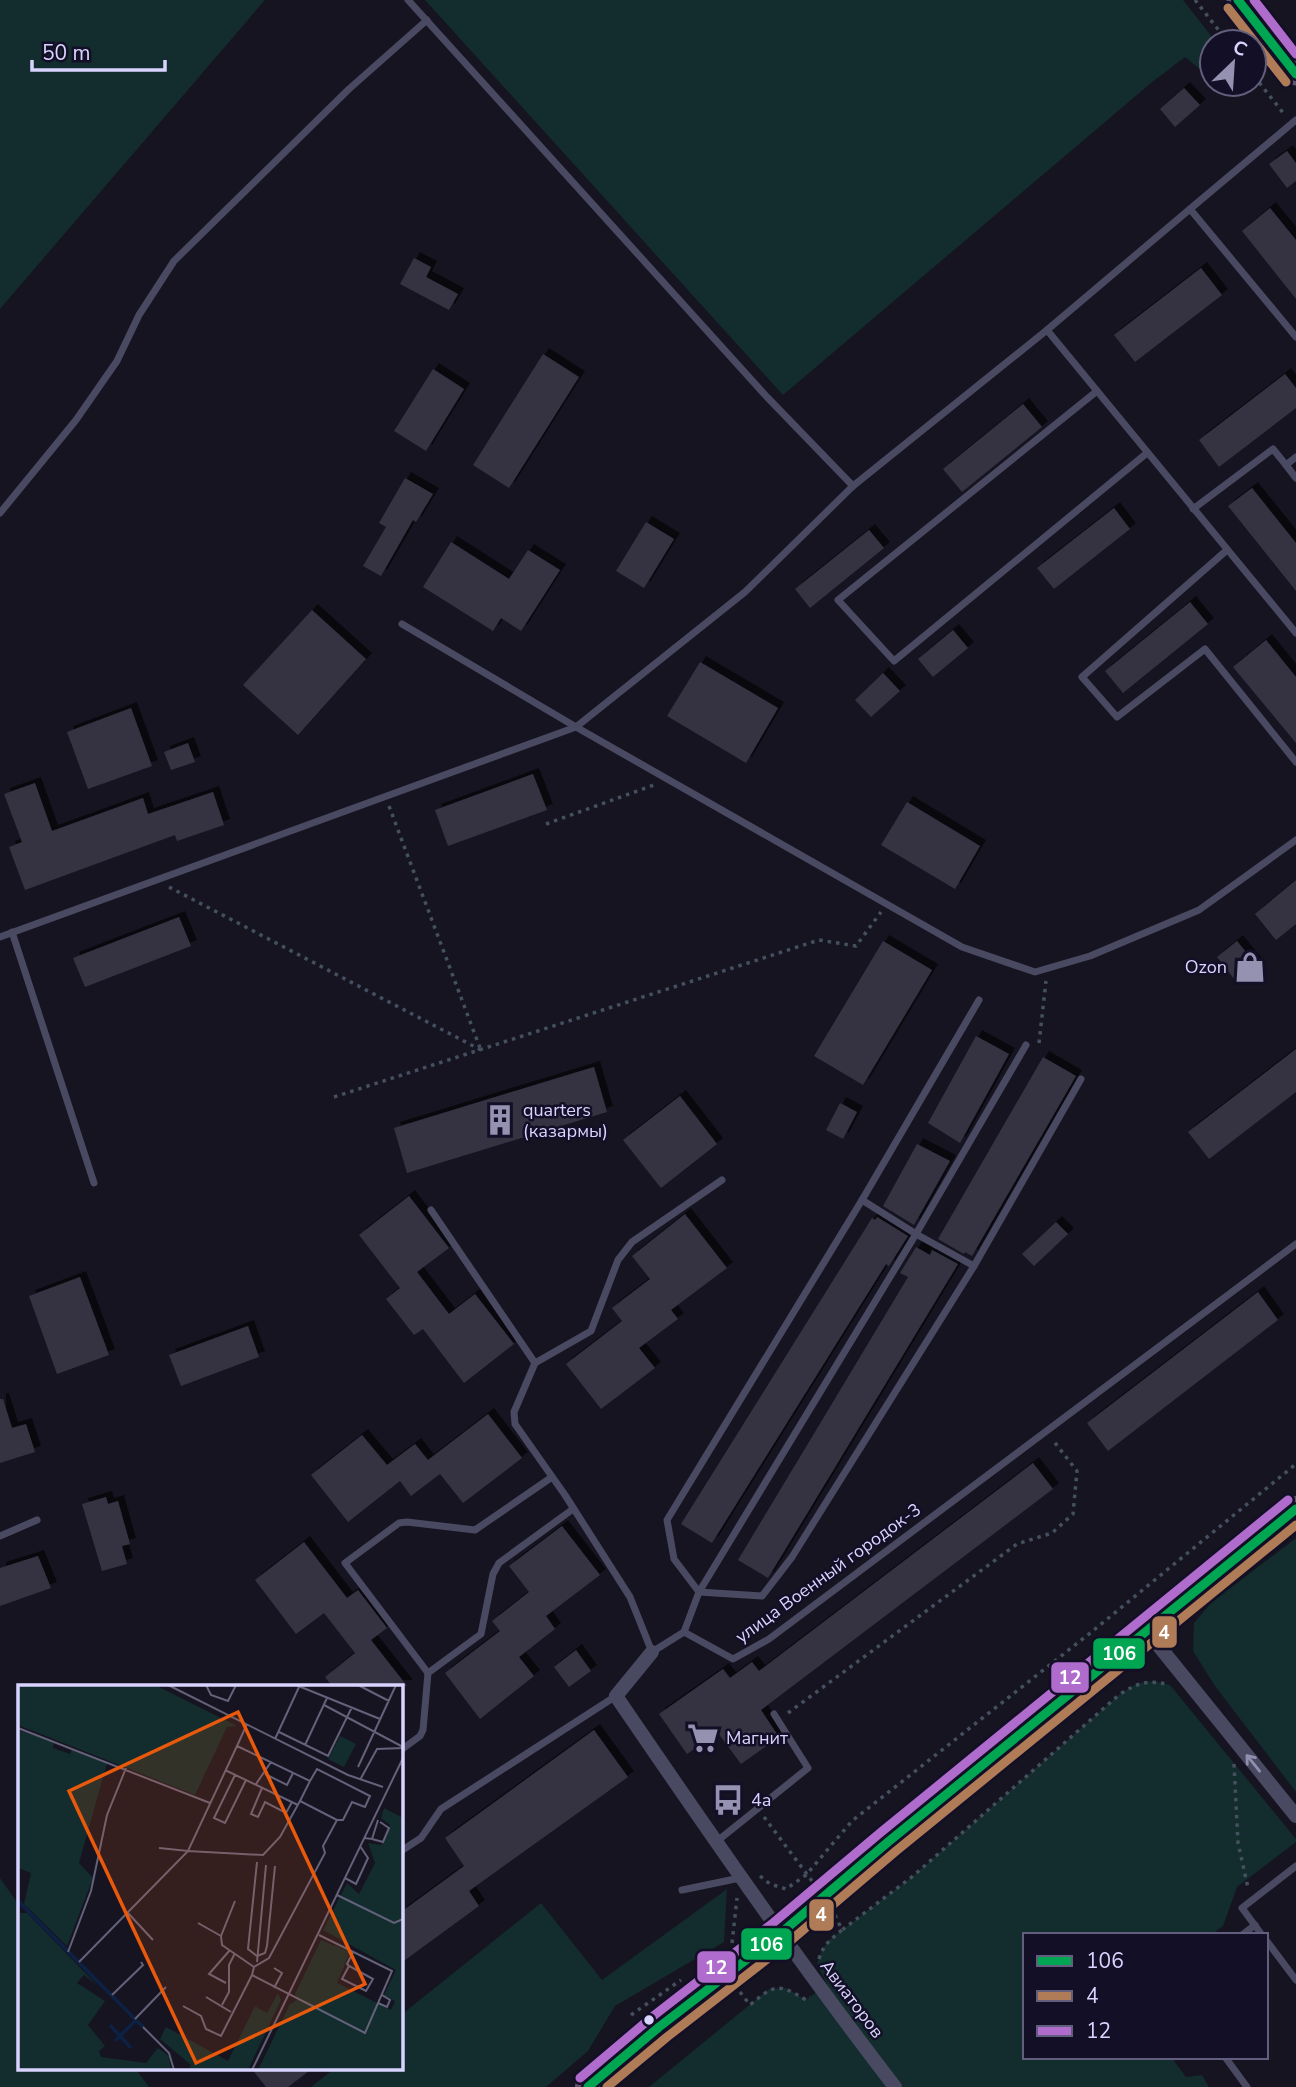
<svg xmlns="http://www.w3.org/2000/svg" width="1296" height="2087" viewBox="0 0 1296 2087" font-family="'Nunito Sans',sans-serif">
	<defs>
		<filter id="shadow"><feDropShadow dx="6" dy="-6" stdDeviation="0" flood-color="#0009"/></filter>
	</defs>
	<rect width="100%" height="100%" fill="#161421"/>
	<g fill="#132c2d">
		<polygon points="0,0 265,0 0,309"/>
		<polygon points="425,0 1183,0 1216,42 1212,42 1212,79 1185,57 1151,83 783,395"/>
		<polygon points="1296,1538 1296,1792 1215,1686 1193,1651 1194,1623 1211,1603"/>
		<polygon points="1154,1681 1170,1685 1296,1839 1296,1842 1237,1887 1223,1926 1211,1935 1025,1935 1025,2057 1171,2057 1186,2077 1202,2075 1209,2087 649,2087 769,1989 786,1988 806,2000 827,1984 817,1964 822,1950 829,1940 913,1876 1120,1694 1138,1683"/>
		<polygon points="0,1878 19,1905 19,2068 135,2068 149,2087 0,2087"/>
		<polygon points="727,1889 724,1942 615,2006 588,2051 546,2087 311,2087 335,2068 401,2068 401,2015 541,1903 602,1980"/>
	</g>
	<g fill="#343243" filter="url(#shadow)">
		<polygon points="1184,88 1200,105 1175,127 1160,109"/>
		<polygon points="1287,151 1296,163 1296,181 1287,188 1269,164"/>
		<polygon points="1270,208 1296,240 1296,299 1242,231"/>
		<polygon points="414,258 431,267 426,277 458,294 449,310 400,284"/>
		<polygon points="1201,268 1222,295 1135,362 1114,335"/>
		<polygon points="543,354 579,377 509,488 473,465"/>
		<polygon points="433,369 464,389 426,451 394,431"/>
		<polygon points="1285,374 1296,388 1296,408 1219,467 1199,440"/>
		<polygon points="1023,404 1042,427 962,492 943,469"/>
		<polygon points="405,478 433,494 416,522 413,520 381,576 363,566 386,527 379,523"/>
		<polygon points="1252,488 1296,543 1296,591 1228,506"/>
		<polygon points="1114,508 1130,529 1054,589 1037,568"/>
		<polygon points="646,522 674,539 644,588 616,571"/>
		<polygon points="869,530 884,548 810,608 795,589"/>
		<polygon points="451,542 509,579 528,550 560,570 521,631 501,618 493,631 423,587"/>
		<polygon points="1190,602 1208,624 1123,693 1105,671"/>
		<polygon points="312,610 366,659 298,735 243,685"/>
		<polygon points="953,630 968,648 933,677 918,659"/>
		<polygon points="1266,640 1296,677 1296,743 1233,667"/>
		<polygon points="700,662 778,708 746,763 667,716"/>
		<polygon points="883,673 900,691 871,717 855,700"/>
		<polygon points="131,708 152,766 88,789 67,732"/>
		<polygon points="188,743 195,762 171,770 164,752"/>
		<polygon points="533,774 547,810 448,846 435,810"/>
		<polygon points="35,783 52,831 143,798 148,814 213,792 224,825 177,841 175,835 25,890 9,847 22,842 4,794"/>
		<polygon points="907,802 980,846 955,889 881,845"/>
		<polygon points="1296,880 1296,924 1276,940 1255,914"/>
		<polygon points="179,917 191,946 85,987 73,958"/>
		<polygon points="883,941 932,970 863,1085 814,1056"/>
		<polygon points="1237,941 1259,968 1238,984 1217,957"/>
		<polygon points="976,1036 1009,1054 960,1143 928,1123"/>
		<polygon points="1296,1049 1296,1092 1209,1159 1188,1132"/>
		<polygon points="1043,1057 1076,1076 972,1256 965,1252 964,1254 938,1239"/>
		<polygon points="594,1067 607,1112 407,1173 394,1128"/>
		<polygon points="680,1096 717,1144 661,1188 623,1140"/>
		<polygon points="840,1103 857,1112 843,1139 826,1130"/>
		<polygon points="917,1144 950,1161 914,1225 883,1206"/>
		<polygon points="409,1196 449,1248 417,1272 449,1314 475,1294 514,1344 464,1383 423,1329 414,1335 386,1299 400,1288 359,1235"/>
		<polygon points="685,1214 727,1268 671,1310 678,1319 639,1348 655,1368 601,1409 566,1364 622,1321 612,1308 650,1279 632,1256"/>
		<polygon points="877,1217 908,1236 889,1266 886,1264 712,1543 681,1524 872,1218 875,1220"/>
		<polygon points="1056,1222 1068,1234 1034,1266 1022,1254"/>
		<polygon points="916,1247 930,1255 932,1250 958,1264 768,1578 738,1560 908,1277 900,1273"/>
		<polygon points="80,1277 109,1355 57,1374 29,1296"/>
		<polygon points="1258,1292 1278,1320 1108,1451 1087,1423"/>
		<polygon points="248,1326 259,1357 181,1386 169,1355"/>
		<polygon points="0,1399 3,1399 12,1428 26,1424 35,1452 0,1463"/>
		<polygon points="488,1414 522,1458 463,1503 440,1474 411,1496 400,1481 348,1522 311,1475 362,1435 387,1465 415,1444 428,1460"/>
		<polygon points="1033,1463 1053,1489 761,1710 779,1737 741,1764 718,1733 687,1754 659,1714 723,1669 730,1678 752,1662 759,1671"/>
		<polygon points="106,1497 108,1504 118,1501 130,1544 122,1546 127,1564 102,1571 82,1504"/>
		<polygon points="562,1526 600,1575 546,1616 555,1629 519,1657 534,1676 480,1719 445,1673 500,1631 492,1621 529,1592 509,1566"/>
		<polygon points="304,1542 347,1598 358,1590 387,1628 371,1640 407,1686 332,1686 325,1677 355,1653 324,1613 296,1634 255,1580"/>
		<polygon points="38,1556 51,1588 0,1606 0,1568"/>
		<polygon points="576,1650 591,1671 569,1687 554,1667"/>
		<polygon points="594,1730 628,1777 469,1891 479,1906 401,1963 401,1912 464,1866 445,1838"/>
		<polygon points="251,2068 313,2068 288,2087 266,2087"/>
	</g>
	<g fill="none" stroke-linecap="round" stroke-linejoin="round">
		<g stroke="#44505f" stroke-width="3.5" stroke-dasharray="3.5 5" stroke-linecap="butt">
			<polyline points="1195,0 1228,42"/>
			<polyline points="1254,76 1284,114"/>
			<polyline points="389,806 480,1048"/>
			<polyline points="546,824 654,785"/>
			<polyline points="169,887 481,1050"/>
			<polyline points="1039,1043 1046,981"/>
			<polyline points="334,1097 819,940 856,946 881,912"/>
			<polyline points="788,1713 1017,1544 1052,1533 1073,1514 1077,1471 1052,1439"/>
			<polyline points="1234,1764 1238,1843 1248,1888"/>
			<polyline points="764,1817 812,1881"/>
			<polyline points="760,1876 770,1884 786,1889 806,1875 852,1821 1089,1634 1296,1464"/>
			<path d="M835,1915l7,15 71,-54 207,-182c18,-11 28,-15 49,-9"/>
			<polyline points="732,1943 737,1898"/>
			<path d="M819,1959c4,-14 12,-20 23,-29"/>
			<path d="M740,1992l10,13c25,-21 28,-22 56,-5l4,-3"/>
			<polyline points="631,2015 681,1980"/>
		</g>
		<g stroke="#4a4962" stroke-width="7">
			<polyline points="408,0 767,397 853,486"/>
			<polyline points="1296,120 1190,209 1296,337"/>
			<polyline points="1047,330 1296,633"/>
			<polyline points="1097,391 838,600 894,661 1147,453"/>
			<polyline points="1286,465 1296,478"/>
			<polyline points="1193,509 1273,449 1286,465 1296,457"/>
			<polyline points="0,513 76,420 117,361 139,315 174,261 349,89 427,20"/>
			<polyline points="1227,550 1082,677 1117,717 1205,649 1296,762"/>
			<polyline points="402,624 576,727 745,592 853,486 1047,330 1190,209"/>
			<polyline points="12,932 94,1183"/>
			<polyline points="0,937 576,727 962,947 1035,972 1090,956 1199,910 1296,840"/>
			<polyline points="979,1000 862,1200 667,1520 674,1559 699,1592 762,1596 792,1557 974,1266 1081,1079"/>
			<polyline points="862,1200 916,1234 974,1266"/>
			<polyline points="431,1210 535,1363 514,1412 515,1424 565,1495 630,1597 652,1652 684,1632 733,1659 769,1639 1296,1244"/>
			<polyline points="535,1363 591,1331 618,1260 632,1242 722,1180"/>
			<polyline points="0,1536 37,1520"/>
			<polyline points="684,1632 699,1592 916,1234 1026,1045"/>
			<polyline points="428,1673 345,1563 399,1523 407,1522 475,1530 552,1477"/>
			<polyline points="401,1750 420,1736 423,1730 428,1673 481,1634 493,1574 499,1563 573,1509"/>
			<polyline points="716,1842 808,1768 774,1714"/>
			<polyline points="401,1851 421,1838 441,1809 616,1696"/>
			<polyline points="682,1890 740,1878"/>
			<polyline points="1242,1935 1255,1925"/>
			<polyline points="1262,1935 1242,1908 1296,1866"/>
			<polyline points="1266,1940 1296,1980"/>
			<polyline points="1225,2057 1247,2087"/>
		</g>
		<g stroke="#4a4962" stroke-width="14">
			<polyline points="1146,1630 1296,1816"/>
			<path d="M652,1652l-36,44c90,132 181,264 279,391"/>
		</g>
		<polyline stroke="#5e5373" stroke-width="23" points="1238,0 1296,74"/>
		<polyline stroke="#67516a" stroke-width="26" points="588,2087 659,2027 781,1933 888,1842 1296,1509"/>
		<defs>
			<g id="bus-1">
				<polyline points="1238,0 1296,74"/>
				<polyline points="588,2087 659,2027 781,1933 888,1842 1296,1509"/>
			</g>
			<g id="bus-2">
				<polyline points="1228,8 1286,82"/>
				<polyline points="607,2087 667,2037 789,1942 896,1851 1296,1525"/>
			</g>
			<g id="bus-3">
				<polyline points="1254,0 1296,54"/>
				<polyline points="580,2078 652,2017 773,1923 880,1833 1288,1500"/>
			</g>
		</defs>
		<use href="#bus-1" stroke="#130f26" stroke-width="14"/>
		<use href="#bus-2" stroke="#130f26" stroke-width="14"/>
		<use href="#bus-3" stroke="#130f26" stroke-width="14"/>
		<use href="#bus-1" stroke="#00a651" stroke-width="9"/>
		<use href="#bus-2" stroke="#b07c57" stroke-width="9"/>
		<use href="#bus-3" stroke="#b06ccc" stroke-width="9"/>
	</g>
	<defs><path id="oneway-shaft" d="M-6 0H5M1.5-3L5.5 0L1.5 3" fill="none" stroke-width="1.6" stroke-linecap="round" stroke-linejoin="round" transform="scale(1.75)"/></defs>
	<use stroke="#928eb0" href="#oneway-shaft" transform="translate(1253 1763) rotate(-129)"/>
	<defs>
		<symbol id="shop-bare" viewBox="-9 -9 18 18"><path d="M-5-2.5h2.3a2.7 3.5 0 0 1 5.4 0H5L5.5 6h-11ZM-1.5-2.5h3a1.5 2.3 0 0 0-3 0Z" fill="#9591b1" stroke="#130f26" stroke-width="2.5" paint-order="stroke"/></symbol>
		<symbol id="building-bare" viewBox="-9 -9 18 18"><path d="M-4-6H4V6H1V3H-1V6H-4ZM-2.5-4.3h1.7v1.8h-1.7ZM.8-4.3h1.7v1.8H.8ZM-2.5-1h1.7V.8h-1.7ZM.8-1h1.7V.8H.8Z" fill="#9591b1" stroke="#130f26" stroke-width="2.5" paint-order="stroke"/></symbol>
		<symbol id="supermarket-bare" viewBox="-9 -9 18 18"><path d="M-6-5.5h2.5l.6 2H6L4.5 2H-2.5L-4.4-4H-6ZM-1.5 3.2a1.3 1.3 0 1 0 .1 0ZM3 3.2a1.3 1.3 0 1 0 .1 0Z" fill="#9591b1" stroke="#130f26" stroke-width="2.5" paint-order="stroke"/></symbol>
		<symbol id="bus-bare" viewBox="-9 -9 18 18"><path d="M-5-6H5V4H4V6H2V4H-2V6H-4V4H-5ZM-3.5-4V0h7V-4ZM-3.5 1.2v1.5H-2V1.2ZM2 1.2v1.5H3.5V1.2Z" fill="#9591b1" stroke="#130f26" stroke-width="2.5" paint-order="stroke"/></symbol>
	</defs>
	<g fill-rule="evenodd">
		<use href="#shop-bare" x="1228" y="945" width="44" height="44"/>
		<use href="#building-bare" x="478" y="1098" width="44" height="44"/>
		<use href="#supermarket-bare" x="681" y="1716" width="44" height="44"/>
		<use href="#bus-bare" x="706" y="1778" width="44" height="44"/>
	</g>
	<circle fill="#d9d4ff" stroke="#130f26" stroke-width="2.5" cx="649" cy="2020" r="6"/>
	<g text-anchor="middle" stroke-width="5" stroke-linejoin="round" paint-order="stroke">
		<g font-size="18" fill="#d9d4ff" stroke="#130f26" text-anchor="start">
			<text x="1227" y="973" text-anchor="end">Ozon</text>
			<text x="523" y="1116">quarters<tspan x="523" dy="21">(казармы)</tspan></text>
			<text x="726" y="1744">Магнит</text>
			<text x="751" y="1806">4а</text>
		</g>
		<g font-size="18" fill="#d9d4ff" stroke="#130f26">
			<text transform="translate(828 1573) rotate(-36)" y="6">улица Военный городок-3</text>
			<text transform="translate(852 1999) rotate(53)" y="6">Авиаторов</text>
		</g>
	</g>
	<g transform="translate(18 1685)">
		<rect width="385" height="385" fill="#161421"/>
		<path d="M0,0h137l82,41 -10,1 -32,68 -177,-70zM0,45l36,12 -1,6 17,6 2,-5 35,14 -28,100 14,15 -26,68 -43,-42 7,-31 -13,-5zM322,51l16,8 -12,23 -16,-8zM366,123l19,10v252h-145l32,-66 7,-4 -2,-6 26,-54 29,12 -13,31 54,27 4,-9 -11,-6 12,-25 -73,-40 24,-47 12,11 16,-31 -7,-20 13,2 6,-9 3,-11 -9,-7zM2,228h7l70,72 -13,-10 -7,8 28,18 -17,24 17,21 -6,5 2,6 45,6 12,-15 11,8 2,14h-153zM260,308l3,7 -33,70h-59l2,-5 -31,-26 6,-12 62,34 27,-55 12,7z" fill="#132c2d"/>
		<path fill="none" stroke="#0d2144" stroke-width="3.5" d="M0,216l125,126M92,340l21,23M97,356l21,-21"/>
		<path fill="none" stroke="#64617a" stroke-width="2" d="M150,0l180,90 35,12M188,0l5,10 17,6 8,-16M278,0l84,34M340,0l31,16M306,20l79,42M229,39l-10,22 73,35 -10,20 37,19 -14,26 2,7 -56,105 -15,9M0,43l192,75M261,47l49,24 24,-49M257,54l24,-52M287,60l22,-47M340,82l38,-82M207,85l73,35M247,89l22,11 6,-12M217,90l-21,43 11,5 21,-43M342,95l17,-31 26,-1M292,96l7,-12 53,27 -5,11 -13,-5 -9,18h-6M238,99l15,-22M244,103l-11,26 7,3 7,-15 21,11 6,-11M346,153l8,1 6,-19M354,154l11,3 6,-14 -9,-6M141,163l29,3 49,-105M239,177l-9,87 9,7 8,-3 2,-7 8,-80M327,193l11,6 12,-26 -8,-12M319,210l57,28 9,-4M109,227l26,28M180,238l23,13 1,9 32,22M203,251l14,-35M50,267l23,-61 16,-76 19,-47M61,277l109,-111 75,4 17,-18 20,-36M239,277l9,-97M331,281l-7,13 24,12 7,-12 -24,-13 -2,-2 6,-12M236,282l-2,8 113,58 27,-62 -73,-36M256,283l8,5 -8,15M208,298l-17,-9 21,-24M94,310l31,-30 -2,-3M188,312l25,15M360,318l9,4 3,-7 -8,-5M204,320l7,-13v-27l6,-12M165,321l18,10 5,13 15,7 31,-61M117,334l31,-32M125,342l26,26 5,17M234,385l151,-312"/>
		<path fill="#e8590c" fill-opacity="0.15" stroke="#e8590c" stroke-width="3.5" d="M220,27l127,272 -169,79 -127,-272z"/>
		<rect width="385" height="385" fill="none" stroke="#d9d4ff" stroke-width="3.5"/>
	</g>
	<g stroke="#130f26" stroke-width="2.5">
		<rect x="1151" y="1615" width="27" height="34" rx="7" fill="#b07c57"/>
		<rect x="1092" y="1637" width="54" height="33" rx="7" fill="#00a651"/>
		<rect x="1050" y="1661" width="40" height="33" rx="7" fill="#b06ccc"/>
		<rect x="808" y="1898" width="27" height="34" rx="7" fill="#b07c57"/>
		<rect x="740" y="1927" width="53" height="34" rx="7" fill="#00a651"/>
		<rect x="696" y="1950" width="41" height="34" rx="7" fill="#b06ccc"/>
	</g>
	<g font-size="19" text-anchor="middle" font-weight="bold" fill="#fff">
		<text x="1164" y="1639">4</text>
		<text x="1119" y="1660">106</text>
		<text x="1070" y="1684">12</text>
		<text x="821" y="1921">4</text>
		<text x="766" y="1951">106</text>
		<text x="716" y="1974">12</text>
	</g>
	<rect x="1023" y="1933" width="245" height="126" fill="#130f26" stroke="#625e7d" stroke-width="2"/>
	<rect x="1037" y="1956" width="35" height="10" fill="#00a651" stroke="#625e7d" stroke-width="2"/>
	<text x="1086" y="1968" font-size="21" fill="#d9d4ff">106</text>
	<rect x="1037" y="1991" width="35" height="10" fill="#b07c57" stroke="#625e7d" stroke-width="2"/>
	<text x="1086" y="2003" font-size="21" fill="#d9d4ff">4</text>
	<rect x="1037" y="2026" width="35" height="10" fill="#b06ccc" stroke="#625e7d" stroke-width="2"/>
	<text x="1086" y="2038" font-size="21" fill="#d9d4ff">12</text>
	<g transform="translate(1233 63) rotate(25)"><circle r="33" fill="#130f26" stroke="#625e7d" stroke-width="2"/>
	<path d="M0-5L12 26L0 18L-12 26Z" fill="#9591b1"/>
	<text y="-10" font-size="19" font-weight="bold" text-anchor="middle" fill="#d9d4ff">С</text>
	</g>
	<path d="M32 60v10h133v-10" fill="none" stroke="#d9d4ff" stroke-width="3.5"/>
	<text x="42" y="60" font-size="21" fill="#d9d4ff" stroke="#130f26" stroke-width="5" paint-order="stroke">50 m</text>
</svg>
